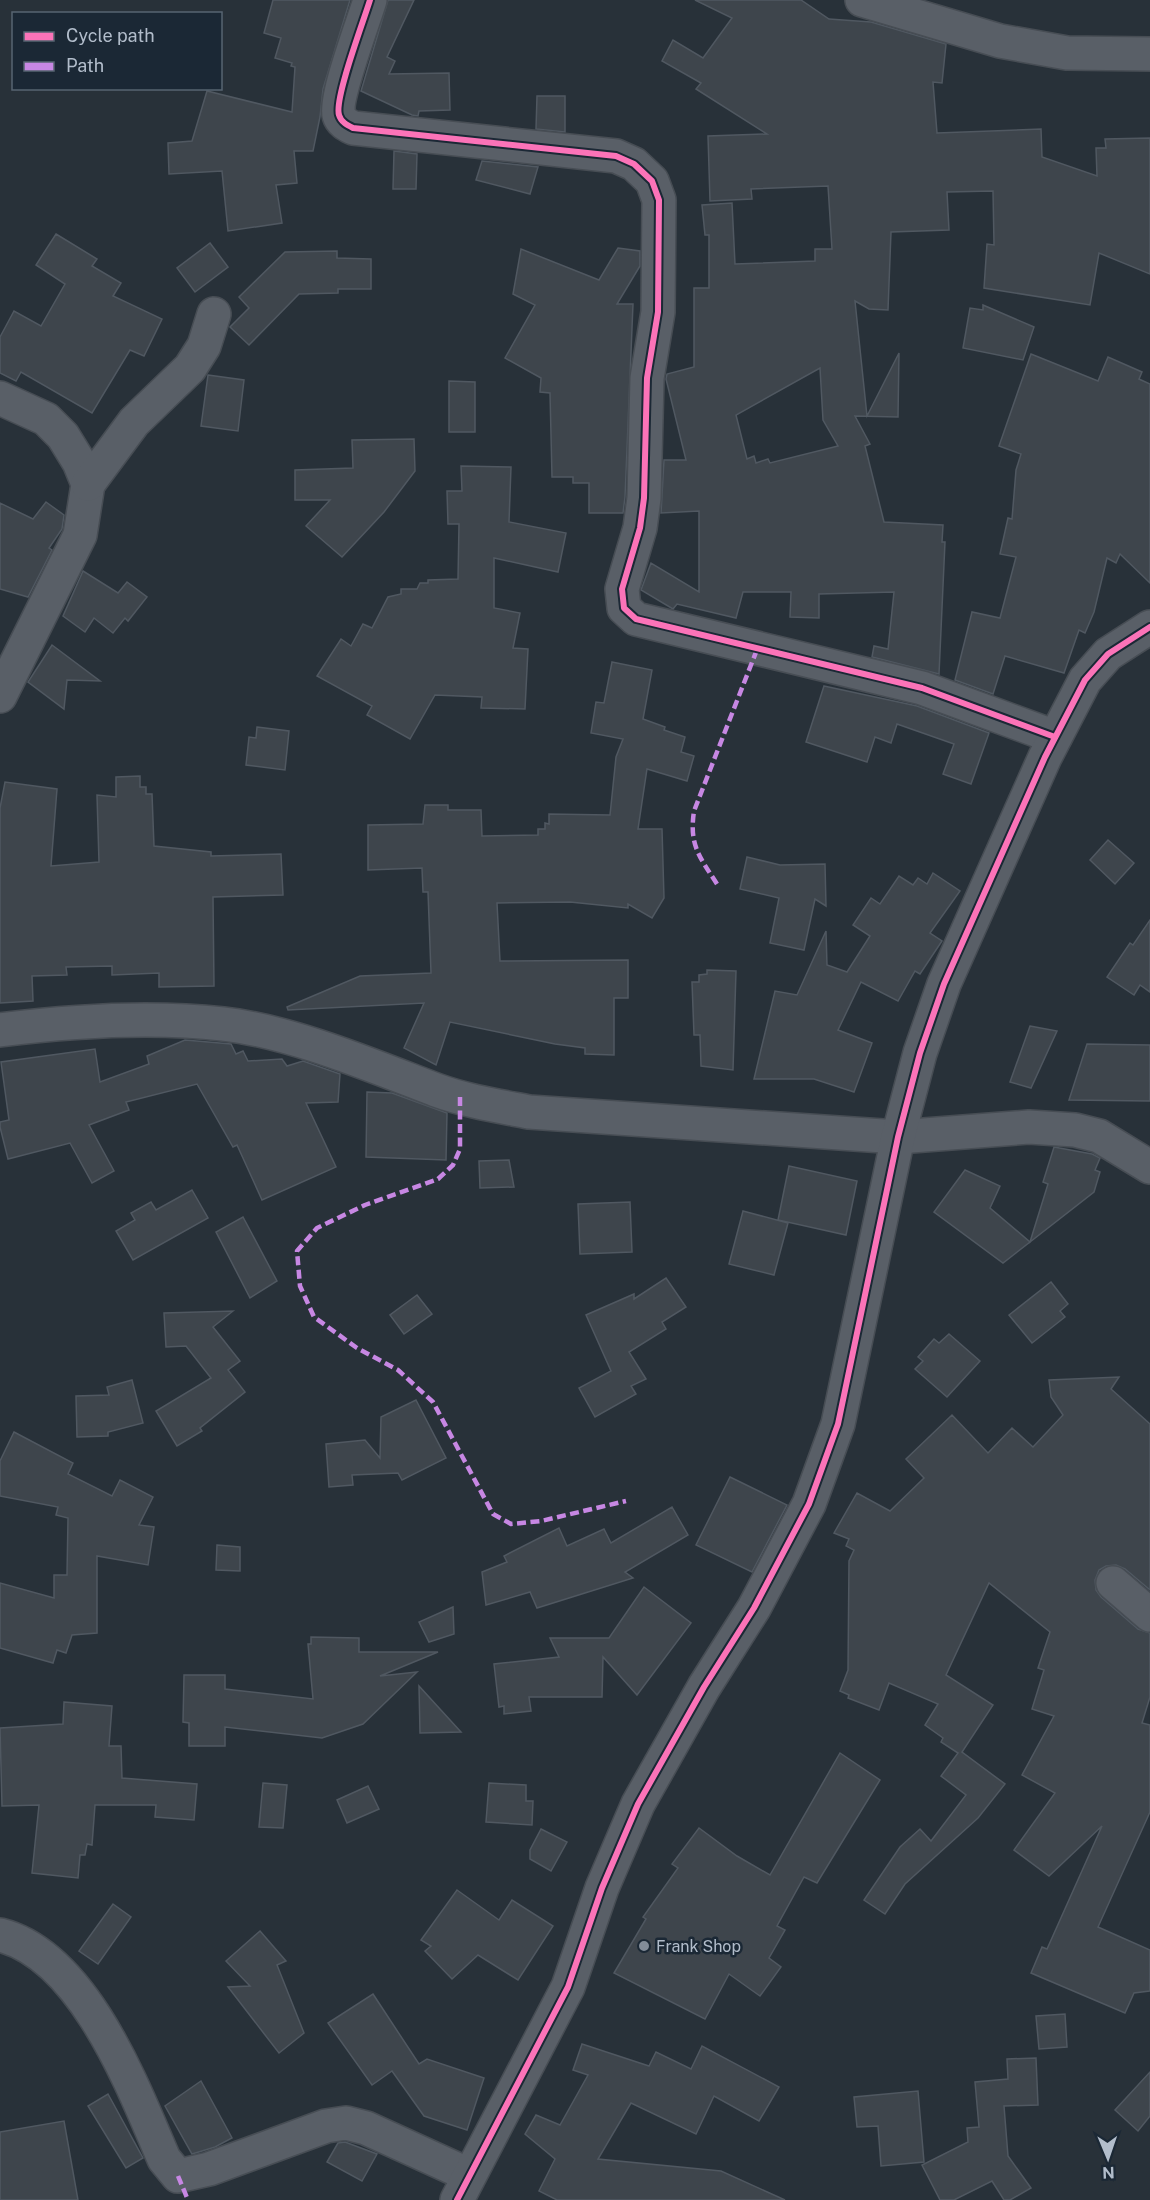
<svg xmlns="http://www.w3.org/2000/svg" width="1150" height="2200" viewBox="0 0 1150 2200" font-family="'Public Sans',sans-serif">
	<rect width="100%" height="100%" fill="#283139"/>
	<g fill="#3e454c" stroke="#505861" stroke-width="1.5" fill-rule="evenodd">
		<polygon points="273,0 350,0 323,89 320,117 313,151 294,151 297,183 276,185 282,223 228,231 222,171 169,174 168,143 192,141 207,91 292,112 295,67 291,66 292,63 275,58 281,38 264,33"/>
		<polygon points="388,0 414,0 387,57 395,61 389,74 449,73 450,110 419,111 418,116 412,115 361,91"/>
		<path d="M695,0h106l28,19 42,3 75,22 -4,39 -9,-1 4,51 104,-4 1,28 55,19 -1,-28h10l-1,-9 45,-1v136l-51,-21 -9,52 -106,-17 3,-44 7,1 -1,-54 -46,1 2,38 -58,2 -3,78 -19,-1 -14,-8 12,115 32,-63 -1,64 -43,-1 15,28 -5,2 19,76 59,3 -1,17h3l-6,132 -67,-17 2,-11 14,3 6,-57 -75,2v24l-29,-1 1,-25h-48l-7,26 -59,-14 -4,5 -32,-19 10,-27 48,29v-81l-38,2 3,-53h22l-20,-81 1,-5 27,-7v-79h15v-53h-4l-3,-30 30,-2 3,61 80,-3v-12h17l-4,-63 -77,3 1,10 -42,2 -2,-65 59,-2 -71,-45 5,-6 -39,-22 11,-21 30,18 29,-40zM820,368l3,52 15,26 -68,17 -2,-4 -12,4 -2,-7 -7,3 -11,-44z"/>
		<polygon points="537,96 565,96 565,132 536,129"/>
		<polygon points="394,151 417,154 416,189 393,189"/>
		<polygon points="482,161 538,167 530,194 476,180"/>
		<polygon points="56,234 97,259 92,266 121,283 113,296 162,319 144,356 130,350 92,413 21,372 16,381 0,373 0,337 14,311 41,326 65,284 36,265"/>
		<polygon points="210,243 228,267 195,292 177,268"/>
		<polygon points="618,248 640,251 640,266 617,304 633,304 625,497 623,513 589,513 589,483 573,483 573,477 552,477 550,393 540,392 541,378 505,358 535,305 513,294 521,249 599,280"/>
		<polygon points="337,251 337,258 371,259 371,289 338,289 338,293 299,294 249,345 230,327 249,308 239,297 285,252"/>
		<polygon points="983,305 1034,327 1023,360 963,348 970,308 983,310"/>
		<polygon points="1031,354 1098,381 1108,357 1142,372 1139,379 1150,384 1150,583 1120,554 1116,563 1107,558 1094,612 1085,633 1079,630 1064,673 1005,656 993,694 955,680 972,612 1000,618 1016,557 1000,554 1008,518 1012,519 1016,470 1021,454 999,446"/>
		<polygon points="208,375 244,380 238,431 201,426"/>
		<polygon points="449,381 475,382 475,432 449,432"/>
		<polygon points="414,439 415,471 384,512 342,557 306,526 330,500 295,500 295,470 353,468 352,440"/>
		<polygon points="461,466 511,467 509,522 566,533 558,572 494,558 494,608 520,613 513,648 528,649 525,709 481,708 482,697 435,695 410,739 367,715 372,706 317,676 341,639 351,646 363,624 372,628 388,597 401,594 401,589 417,589 420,583 428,583 428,580 458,579 459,524 448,524 447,491 462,491"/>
		<polygon points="46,502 64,515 62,529 49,548 52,550 28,597 0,589 0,503 33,519"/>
		<polygon points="83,571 118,593 127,582 147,597 128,621 125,618 113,633 94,618 85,632 63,616"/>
		<polygon points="52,645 100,681 67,680 64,709 28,682"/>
		<polygon points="612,662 652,670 643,719 665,727 664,730 685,737 681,752 694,756 687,781 647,769 638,829 662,829 664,898 652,918 628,904 628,908 570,902 497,903 500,961 628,960 628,998 614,998 614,1055 585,1054 585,1048 555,1044 450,1022 436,1065 404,1048 424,1003 288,1010 287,1007 360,976 431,973 428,892 423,892 422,868 368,870 368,825 423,824 425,805 448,805 448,810 481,810 482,836 538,835 538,829 545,829 545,823 549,824 549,814 610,815 616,757 623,739 591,733 596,702 604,703"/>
		<polygon points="824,686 917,706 989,733 971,784 943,774 954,744 897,724 891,743 875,737 867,762 806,742"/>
		<polygon points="257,727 289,731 285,770 246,765 249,737 256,738"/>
		<polygon points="140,776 140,787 146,787 146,794 152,794 154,846 211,852 211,856 281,854 283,895 213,897 214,986 159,987 159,973 112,975 112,966 66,967 67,975 32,976 33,1001 0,1003 0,808 5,782 57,789 51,866 99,862 97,795 116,797 116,777"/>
		<polygon points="1108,840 1134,863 1115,884 1090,860"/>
		<polygon points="747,857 780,865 825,864 826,906 815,899 804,950 770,943 779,898 740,889"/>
		<polygon points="933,873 960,891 930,933 942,941 920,974 915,971 898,1001 861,982 838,1030 872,1043 854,1092 814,1079 754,1079 775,991 797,995 826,931 827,965 847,972 870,936 853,925 871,898 880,904 899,876 913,885 918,878 927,884"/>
		<polygon points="1150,920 1150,992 1140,985 1134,995 1107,977 1130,943 1133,945"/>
		<polygon points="707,970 736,971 733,1070 701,1066 700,1035 694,1035 692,982 699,982 699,975 707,974"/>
		<polygon points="1030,1026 1057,1031 1031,1088 1010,1082"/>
		<polygon points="185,1040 231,1044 236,1054 243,1051 248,1061 282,1059 287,1066 303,1061 340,1074 338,1102 306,1103 336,1167 262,1200 237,1145 233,1147 197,1084 126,1102 129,1110 89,1125 114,1171 92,1183 70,1143 8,1159 0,1127 0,1122 9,1120 1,1062 95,1049 100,1082 149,1064 147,1056"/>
		<polygon points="1087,1044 1150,1045 1150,1101 1069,1100"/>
		<polygon points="367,1092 392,1093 447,1113 446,1160 366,1157"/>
		<polygon points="1054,1147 1092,1154 1100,1158 1095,1170 1100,1172 1094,1192 1030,1242 1048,1184 1043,1182"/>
		<polygon points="509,1160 514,1187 480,1188 479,1161"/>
		<polygon points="789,1166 857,1181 846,1235 778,1220"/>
		<polygon points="965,1170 1000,1186 990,1208 1030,1242 1003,1263 934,1212"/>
		<polygon points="192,1190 208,1218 133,1260 116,1231 135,1220 131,1213 151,1202 156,1210"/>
		<polygon points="630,1202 632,1252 580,1254 578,1204"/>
		<polygon points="743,1211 788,1223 774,1275 729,1264"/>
		<polygon points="243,1217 277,1281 250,1298 216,1232"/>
		<polygon points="666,1278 686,1307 662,1322 666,1329 629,1352 646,1379 631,1386 636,1394 595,1417 579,1388 611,1371 586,1315 634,1294 634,1299"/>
		<polygon points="1051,1282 1068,1304 1060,1311 1065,1317 1032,1343 1009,1315"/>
		<polygon points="417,1295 432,1314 404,1334 390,1315"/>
		<polygon points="233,1311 213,1327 240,1361 228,1370 245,1392 200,1428 202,1431 177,1446 156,1411 211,1378 186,1346 166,1347 164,1313"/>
		<polygon points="949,1334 980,1361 947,1397 915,1369 923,1361 918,1357 934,1339 939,1343"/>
		<polygon points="1119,1377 1111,1389 1150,1424 1150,1590 1125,1569 1116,1565 1106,1566 1099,1570 1095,1580 1096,1590 1101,1597 1138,1629 1150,1633 1150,1697 1142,1723 1150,1725 1150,1812 1098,1927 1150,1950 1150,1991 1134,1993 1125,2013 1031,1973 1042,1947 1047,1949 1102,1826 1049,1876 1014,1850 1055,1793 1022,1775 1054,1716 1032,1709 1044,1670 1038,1668 1050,1632 989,1583 946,1675 993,1705 962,1752 1005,1784 978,1818 905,1884 885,1914 864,1900 900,1847 920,1829 931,1841 966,1795 941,1776 958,1753 941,1742 943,1738 925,1725 938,1704 889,1683 879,1710 848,1698 849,1695 840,1691 848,1670 849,1561 854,1550 846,1546 849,1539 834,1533 857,1493 890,1511 924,1478 906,1459 952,1415 988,1453 1012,1428 1033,1447 1063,1415 1051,1397 1049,1380"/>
		<polygon points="132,1380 143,1423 108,1432 108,1436 77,1437 76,1396 109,1395 107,1387"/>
		<polygon points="416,1400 446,1458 402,1480 398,1473 352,1475 353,1485 329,1487 326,1444 365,1440 380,1458 381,1417"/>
		<polygon points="14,1432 73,1463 68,1474 112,1496 120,1480 153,1497 139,1525 154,1527 148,1565 97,1556 97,1633 72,1635 66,1653 57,1650 53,1663 0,1648 0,1583 54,1598 54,1575 67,1575 68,1518 56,1515 58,1507 0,1496 0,1461"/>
		<polygon points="730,1477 787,1505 752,1572 696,1545"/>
		<polygon points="672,1507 688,1535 625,1572 633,1578 537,1608 530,1592 486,1605 482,1572 507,1562 504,1556 559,1528 567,1546 604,1529 611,1543"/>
		<polygon points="217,1545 240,1547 240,1571 216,1570"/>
		<polygon points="644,1587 691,1623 637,1695 603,1657 602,1697 529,1697 531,1711 504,1714 504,1706 499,1707 494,1664 559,1657 550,1638 609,1638"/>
		<polygon points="453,1607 454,1634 429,1642 419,1622"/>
		<polygon points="311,1637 359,1638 359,1652 438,1652 380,1676 417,1672 363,1724 322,1738 225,1727 225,1746 189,1746 189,1723 183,1722 184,1675 225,1675 225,1689 313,1699 308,1644 311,1644"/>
		<polygon points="419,1686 461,1732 420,1733"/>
		<polygon points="64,1702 112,1706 109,1746 121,1746 122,1778 197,1784 194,1820 155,1817 156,1805 95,1805 92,1845 87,1844 85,1855 80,1855 78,1878 32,1873 39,1805 2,1806 0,1728 63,1724"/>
		<polygon points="840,1753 880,1780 817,1883 804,1877 777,1926 785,1930 769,1958 781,1967 760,1996 729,1974 705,2019 614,1973 646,1919 643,1917 678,1868 672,1864 699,1828 737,1856 770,1875"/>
		<polygon points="263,1783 287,1785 283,1828 259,1827"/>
		<polygon points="489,1783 526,1785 526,1801 533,1801 532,1825 486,1822"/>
		<polygon points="368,1786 379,1809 347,1823 337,1800"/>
		<polygon points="541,1829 567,1842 551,1871 530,1859 530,1850"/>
		<polygon points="457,1890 499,1920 512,1900 553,1926 518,1980 478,1955 452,1979 425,1951 431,1946 421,1940"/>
		<polygon points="113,1904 131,1917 98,1964 79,1951"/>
		<polygon points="260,1931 286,1961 277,1965 304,2033 279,2053 228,1987 250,1986 226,1961"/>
		<polygon points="373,1994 419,2064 427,2059 484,2078 467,2130 424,2116 392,2071 372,2085 328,2023"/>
		<polygon points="1065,2014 1067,2047 1039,2049 1036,2016"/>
		<polygon points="582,2044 649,2066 656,2052 691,2069 702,2046 779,2087 759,2121 714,2096 696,2134 631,2103 598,2159 721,2171 785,2200 557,2200 539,2191 555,2159 525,2134 536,2115 560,2125 588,2075 573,2070"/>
		<polygon points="1036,2058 1038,2105 1004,2106 1008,2156 1031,2188 1010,2200 1004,2200 992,2181 954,2200 940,2200 922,2165 968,2142 967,2128 979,2127 975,2082 1008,2079 1007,2059"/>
		<polygon points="1150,2072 1150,2116 1138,2131 1115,2110"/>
		<polygon points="201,2081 232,2138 215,2147 192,2154 165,2106"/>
		<polygon points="918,2091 924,2162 881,2166 878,2126 857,2127 854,2097"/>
		<polygon points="108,2094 143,2158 126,2168 88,2106"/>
		<polygon points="64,2121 78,2200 0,2200 0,2132"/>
		<polygon points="345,2142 377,2154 362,2181 327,2162 338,2143"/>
	</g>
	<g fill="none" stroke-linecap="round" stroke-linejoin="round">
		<defs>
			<g id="minor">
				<path d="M370,0c-6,20 -36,99 -31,115 2,7 8,10 14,13l263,28 18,8 18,17 7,19 -1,112 -11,66 -3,120 -4,30 -18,61 2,19 12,11 286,69 133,49"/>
				<polyline points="862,0 1000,41 1067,53 1150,54"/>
				<polyline points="0,398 46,419 63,436 79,462 88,484 80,535 0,696"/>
				<polyline points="88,484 134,422 190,368 204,346 214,314"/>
				<path d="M0,1030c72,-9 150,-14 223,-6 67,7 150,42 213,66 30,11 62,16 93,22l369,25 131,-10 46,3 24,6 51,31"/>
				<polyline points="1113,1583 1150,1615"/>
				<path d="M0,1935c84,21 133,152 164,224l14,17 31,-7 117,-43 20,-3 20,5 103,47"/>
			</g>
			<polyline id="tertiary" points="457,2200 568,1987 602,1888 638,1804 704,1687 754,1608 809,1504 838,1424 898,1137 920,1053 944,984 1045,757 1085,680 1108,654 1150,627"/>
		</defs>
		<use href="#minor" stroke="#474d54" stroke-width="36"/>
		<use href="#tertiary" stroke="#474d54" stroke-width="36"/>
		<use href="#minor" stroke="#595f67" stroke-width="33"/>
		<use href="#tertiary" stroke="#595f67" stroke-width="33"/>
		<g stroke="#c787e3" stroke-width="4.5" stroke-dasharray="9 4.5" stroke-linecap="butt">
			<path d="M717,884c-18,-28 -28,-39 -23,-73l64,-164"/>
			<polyline points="460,1097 460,1149 453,1165 438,1179 365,1205 317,1228 297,1251 300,1286 314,1317 357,1348 398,1370 433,1402 493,1514 511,1524 541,1521 626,1501"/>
			<polyline points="178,2176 188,2200"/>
		</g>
		<defs>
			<g id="cycleway">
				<path d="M370,0c-6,20 -36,99 -31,115 2,7 8,10 14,13l263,28 18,8 18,17 7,19 -1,112 -11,66 -3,120 -4,30 -18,61 2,19 12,11 286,69 133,49"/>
				<polyline points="457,2200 568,1987 602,1888 638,1804 704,1687 754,1608 809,1504 838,1424 898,1137 920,1053 944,984 1045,757 1085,680 1108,654 1150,627"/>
			</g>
		</defs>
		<use href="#cycleway" stroke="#1b2835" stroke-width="10"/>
		<use href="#cycleway" stroke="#fb73b8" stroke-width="6"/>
	</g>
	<circle fill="#828c98" stroke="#1b2835" stroke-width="2" cx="644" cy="1946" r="6"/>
	<g text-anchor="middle" stroke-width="5" stroke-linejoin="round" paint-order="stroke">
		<g font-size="16" fill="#b2bdcb" stroke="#1b2835" text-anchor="start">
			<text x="656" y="1952">Frank Shop</text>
		</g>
	</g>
	<rect x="12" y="12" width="210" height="78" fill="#1b2835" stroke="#576471" stroke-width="1.5"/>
	<rect x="24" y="32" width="30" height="9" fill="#fb73b8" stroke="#576471" stroke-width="1.5"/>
	<text x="66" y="42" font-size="18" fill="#b2bdcb">Cycle path</text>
	<rect x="24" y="62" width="30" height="9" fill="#c787e3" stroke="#576471" stroke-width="1.5"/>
	<text x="66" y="72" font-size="18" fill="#b2bdcb">Path</text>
	<g transform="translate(1108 2158) rotate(178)" stroke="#1b2835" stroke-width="4.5" paint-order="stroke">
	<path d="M0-4.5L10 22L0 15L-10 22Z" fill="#b2bdcb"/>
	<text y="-9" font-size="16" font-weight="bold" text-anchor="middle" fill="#b2bdcb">N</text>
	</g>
</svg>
